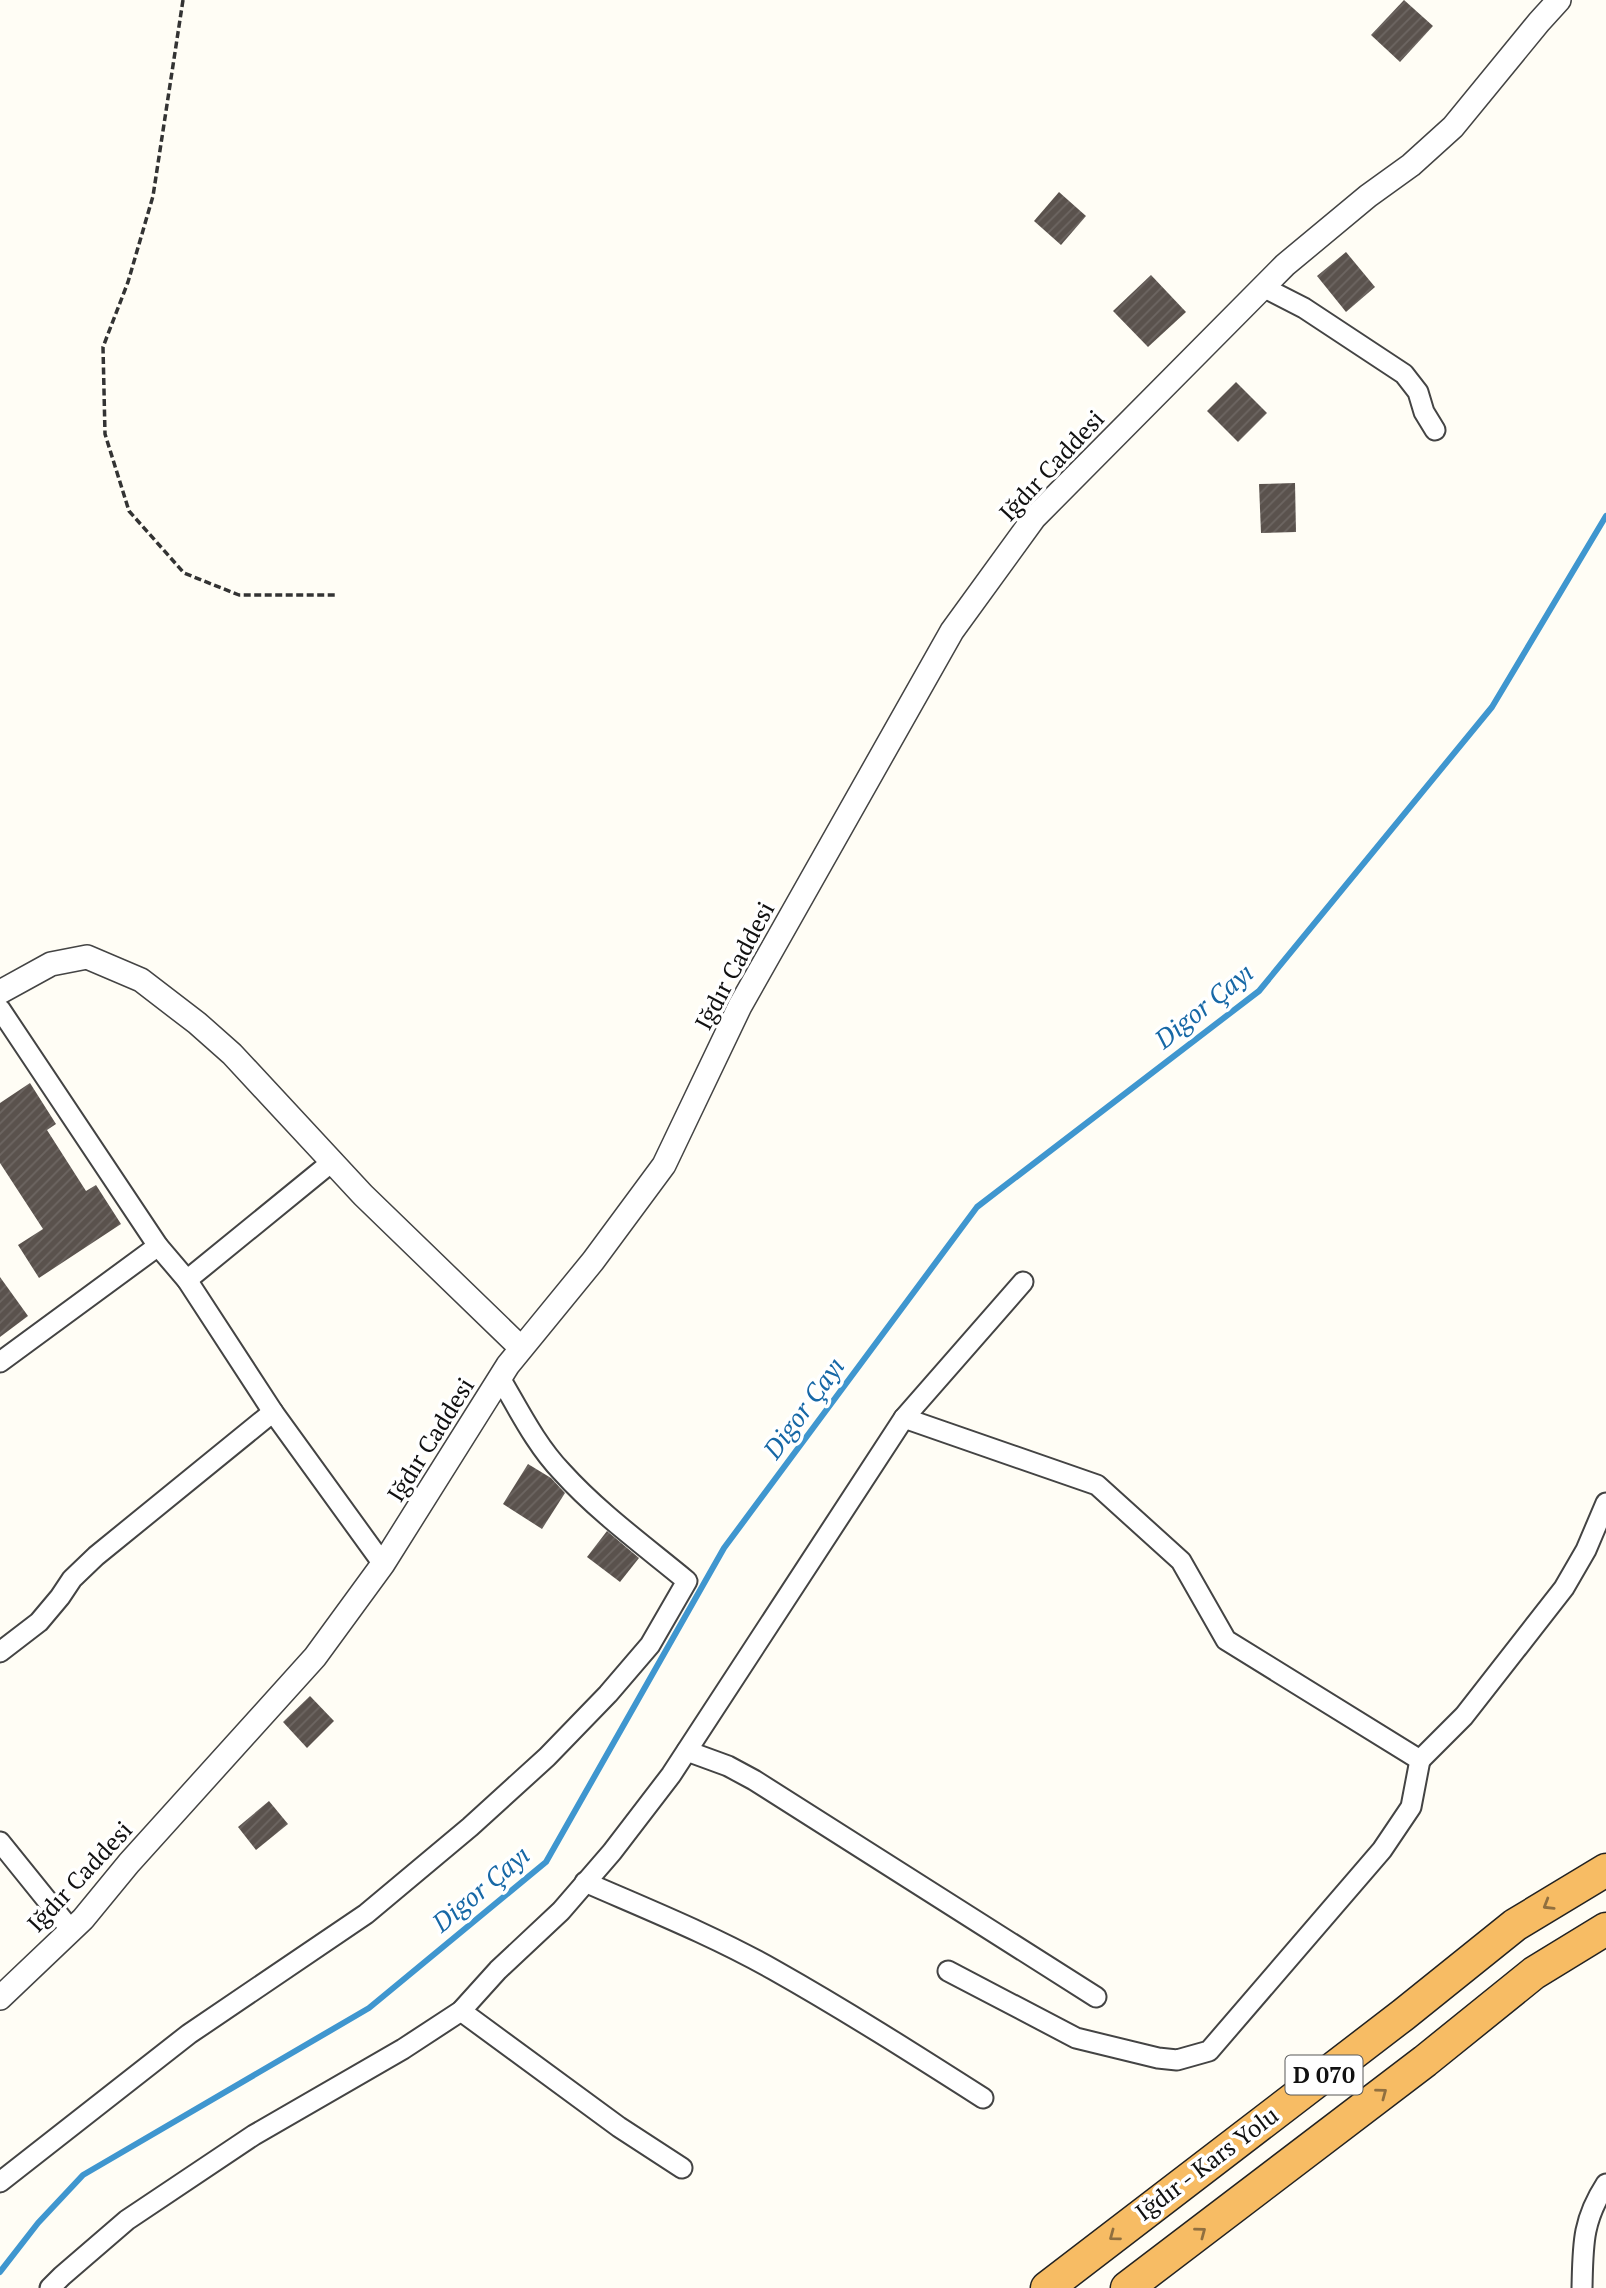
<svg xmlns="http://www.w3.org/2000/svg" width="1606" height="2288" viewBox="0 0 1606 2288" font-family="'PT Serif',serif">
	<defs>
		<pattern id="building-hatch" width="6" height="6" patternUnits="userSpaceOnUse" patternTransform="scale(1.75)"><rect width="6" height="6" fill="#5a524d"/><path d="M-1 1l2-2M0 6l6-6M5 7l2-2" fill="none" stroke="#6d6662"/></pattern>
	</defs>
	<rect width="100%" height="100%" fill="#fffdf5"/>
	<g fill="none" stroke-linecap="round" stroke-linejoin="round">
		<polyline stroke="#3f96cf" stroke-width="6" points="0,2272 38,2223 83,2175 369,2008 546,1862 724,1548 977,1207 1259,991 1492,707 1606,516"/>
	</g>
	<g fill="url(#building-hatch)">
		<polygon points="1404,0 1433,26 1400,62 1371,35"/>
		<polygon points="1059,192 1086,216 1061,245 1034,221"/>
		<polygon points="1346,252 1375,287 1346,312 1317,276"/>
		<polygon points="1151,275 1186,312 1148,347 1113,311"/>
		<polygon points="1236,382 1267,413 1238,442 1207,411"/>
		<polygon points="1295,483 1296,532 1261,533 1259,484"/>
		<polygon points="30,1083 56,1124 47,1130 86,1191 96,1185 121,1224 39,1278 18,1245 43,1229 0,1163 0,1103"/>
		<polygon points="0,1277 28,1316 0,1337"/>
		<polygon points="528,1464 551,1478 565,1493 542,1529 503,1504"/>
		<polygon points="607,1531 639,1558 620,1582 587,1557"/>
		<polygon points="310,1696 334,1721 307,1748 283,1722"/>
		<polygon points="269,1801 288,1824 256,1850 238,1827"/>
	</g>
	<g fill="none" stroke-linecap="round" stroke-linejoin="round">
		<defs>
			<g id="minor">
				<polyline points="1263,287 1304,308 1404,374 1418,392 1424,412 1435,430"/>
				<polyline points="0,1009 158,1246 187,1280 273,1412 383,1564"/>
				<polyline points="187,1280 333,1161"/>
				<polyline points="0,1362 158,1246"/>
				<polyline points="904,1418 1097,1485 1181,1561 1226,1640 1420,1760 1464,1716 1564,1588 1586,1550 1606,1503"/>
				<polyline points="0,1652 39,1622 60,1597 72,1579 96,1556 273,1412"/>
				<polyline points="687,1751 728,1766 754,1780 1096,1997"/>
				<polyline points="0,1842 71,1930"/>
				<path d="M585,1882c64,28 129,54 189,88 71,40 140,84 209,128"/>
				<polyline points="948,1971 1076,2038 1158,2058 1177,2060 1209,2051 1382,1850 1411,1807 1420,1760"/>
				<polyline points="461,2011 619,2127 682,2168"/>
				<path d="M0,2182l189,-148 177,-120 104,-87 77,-70 61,-63 42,-49 37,-64c-41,-34 -89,-69 -125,-109 -26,-27 -43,-62 -62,-94"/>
				<polyline points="50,2288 62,2276 127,2220 254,2135 403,2049 461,2011 498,1970 561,1911 612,1852 671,1775 904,1418 1023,1282"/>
				<path d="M1582,2288c1,-43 0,-67 24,-104"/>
			</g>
			<g id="tertiary">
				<polyline points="0,992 51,964 87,957 141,980 197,1023 232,1054 363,1195 521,1348"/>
				<polyline points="0,1998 83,1919 129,1863 315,1657 383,1564 508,1365 593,1261 664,1165 740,1006 952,631 1034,518 1285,265 1368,196 1411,165 1453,127 1539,22 1559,0"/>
			</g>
			<g id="trunk">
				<polyline points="1047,2288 1403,2015 1515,1925 1606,1870"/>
				<polyline points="1127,2288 1425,2061 1534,1973 1606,1929"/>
			</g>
		</defs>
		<use href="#minor" stroke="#444" stroke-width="23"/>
		<use href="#tertiary" stroke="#444" stroke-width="26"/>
		<use href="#trunk" stroke="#222" stroke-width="35"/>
		<polyline stroke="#333" stroke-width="3.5" stroke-dasharray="7 3.5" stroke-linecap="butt" points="183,0 153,196 128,282 103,347 105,434 129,511 184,573 239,595 335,595"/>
		<use href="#minor" stroke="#fff" stroke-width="19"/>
		<use href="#tertiary" stroke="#fff" stroke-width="23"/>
		<use href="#trunk" stroke="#f7bc64" stroke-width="32"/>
	</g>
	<defs><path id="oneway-chevron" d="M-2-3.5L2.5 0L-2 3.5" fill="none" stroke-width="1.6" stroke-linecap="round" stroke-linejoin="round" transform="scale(1.75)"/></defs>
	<g stroke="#906f3f">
		<use href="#oneway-chevron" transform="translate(1548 1905) rotate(149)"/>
		<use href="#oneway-chevron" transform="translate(1382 2093) rotate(-37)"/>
		<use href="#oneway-chevron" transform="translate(1201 2232) rotate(-37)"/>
		<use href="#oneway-chevron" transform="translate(1114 2236) rotate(143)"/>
	</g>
	<g text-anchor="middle" stroke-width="7" stroke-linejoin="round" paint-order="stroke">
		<rect fill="#fff" stroke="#585858" stroke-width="2" x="1285.5" y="2055.5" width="77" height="39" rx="5"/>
		<g font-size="23" font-weight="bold" fill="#111">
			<text x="1324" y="2083">D 070</text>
		</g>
		<g font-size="24" fill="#111" stroke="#fff">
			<text transform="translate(1052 466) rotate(-47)" y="8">Iğdır Caddesi</text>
			<text transform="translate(735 966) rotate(-62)" y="8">Iğdır Caddesi</text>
			<text transform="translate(431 1440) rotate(-58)" y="8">Iğdır Caddesi</text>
			<text transform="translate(80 1877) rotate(-47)" y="8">Iğdır Caddesi</text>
			<text transform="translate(1207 2164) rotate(-37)" y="8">Iğdır - Kars Yolu</text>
		</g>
		<g font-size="26" font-style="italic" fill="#1768a6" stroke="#fff">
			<text transform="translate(1204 1006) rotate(-39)" y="9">Digor Çayı</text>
			<text transform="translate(804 1408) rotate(-54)" y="9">Digor Çayı</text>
			<text transform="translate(481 1889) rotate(-40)" y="9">Digor Çayı</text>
		</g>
	</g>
</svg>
